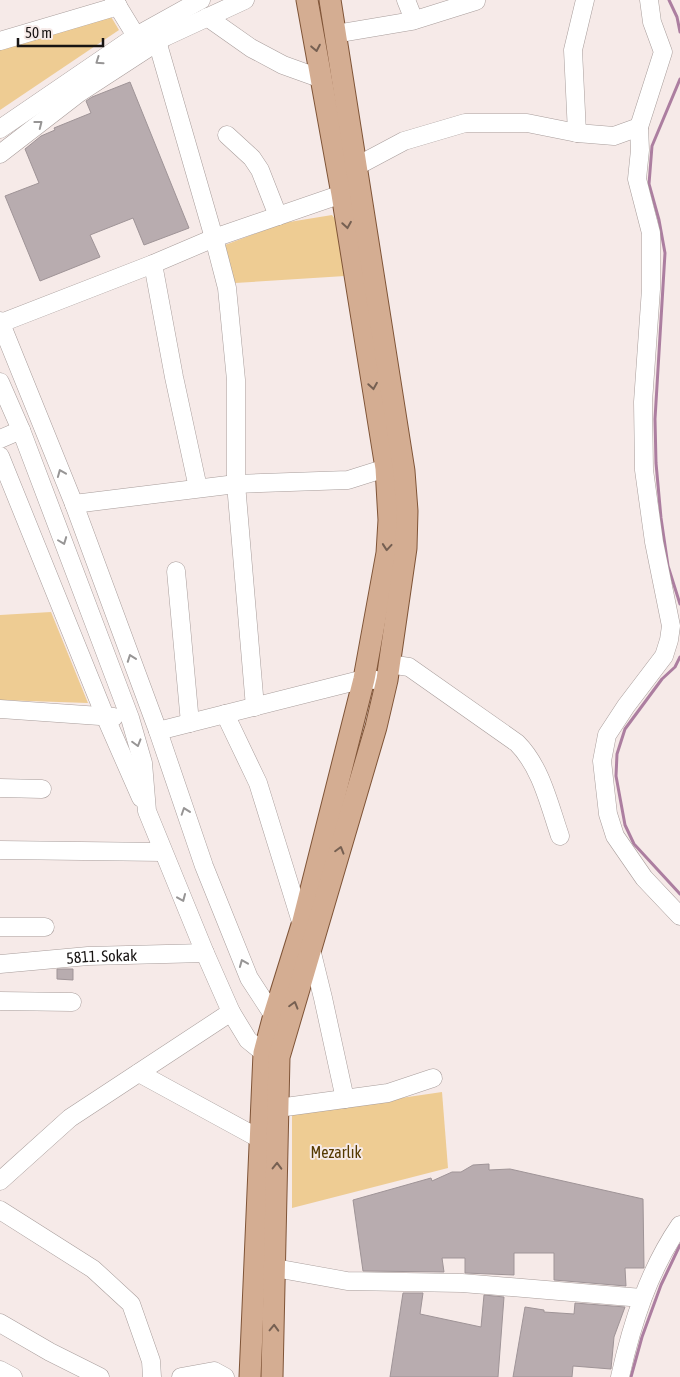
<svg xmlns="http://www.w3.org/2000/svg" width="680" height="1377" viewBox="0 0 680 1377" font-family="'Asap Condensed',sans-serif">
	<rect width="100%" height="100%" fill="#f6eae8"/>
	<g fill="#eecc93">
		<polygon points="110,15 119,30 0,110 0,45"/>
		<polygon points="332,215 338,223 345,276 235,283 225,245 283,223"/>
		<polygon points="51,612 88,703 0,700 0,615"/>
		<polygon points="442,1092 448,1168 292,1208 292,1114"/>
	</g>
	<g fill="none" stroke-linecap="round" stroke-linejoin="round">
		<g stroke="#ac7ea0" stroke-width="3">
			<polyline points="669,0 677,17 680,32"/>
			<polyline points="680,79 652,146 649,184 659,220 665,253 655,419 656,463 661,518 668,566 680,604"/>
			<polyline points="680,657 675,667 662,679 625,729 617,754 616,776 625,825 634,844 680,894"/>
			<polyline points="631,1377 642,1337 661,1285 680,1245"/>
		</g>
	</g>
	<g fill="#b8acaf" stroke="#9f9497">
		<polygon points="130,82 189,228 144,245 133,218 90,235 100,257 40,281 5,196 39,183 25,149 41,136 55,130 54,128 91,113 86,101 92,97"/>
		<polygon points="57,969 73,969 73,980 57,979"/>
		<polygon points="489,1164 489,1170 510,1169 643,1199 644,1268 625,1268 626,1286 554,1280 554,1253 514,1253 514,1275 465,1273 465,1258 442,1258 444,1272 363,1271 353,1200 431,1178 432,1181 452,1172 461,1172 473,1165"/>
		<polygon points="403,1293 423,1293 420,1314 481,1327 484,1295 504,1297 498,1377 390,1377"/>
		<polygon points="575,1303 625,1307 614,1337 611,1369 573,1366 572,1377 513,1377 525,1307 544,1310 544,1312 574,1314"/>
	</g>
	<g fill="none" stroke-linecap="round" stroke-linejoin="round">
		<defs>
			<g id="minor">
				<polyline points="114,0 136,36"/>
				<polyline points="406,0 414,20"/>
				<polyline points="207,17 251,48 283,65 322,79"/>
				<polyline points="335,34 412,21 476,1"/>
				<polyline points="0,41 118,6"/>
				<polyline points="157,41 214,238 227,288 236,380 236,484 255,707"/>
				<polyline points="639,127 640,150 637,179 651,233 651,289 643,402 644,470 654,542 671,626 669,640 664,656 626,706 607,735 602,761 608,814 615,836 644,878 680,916"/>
				<polyline points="0,129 136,36 201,0"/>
				<polyline points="577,133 573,50 585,0"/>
				<polyline points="227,135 252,158 260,170 278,216"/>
				<polyline points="0,154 79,93 165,37 245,0"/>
				<polyline points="357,166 404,141 465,123 527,123 577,133 614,136 639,127 663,52 652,22 649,0"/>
				<polyline points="153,264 174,377 198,488"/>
				<polyline points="0,321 74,504 158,731 204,866 249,978 279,1024"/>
				<polyline points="1,323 153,264 214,238 342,194"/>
				<polyline points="0,382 21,430 130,718 143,763 147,811 205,953 231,1012 248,1040 264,1053 276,1057"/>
				<polyline points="0,439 21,430"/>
				<polyline points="0,456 105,716 141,798"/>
				<polyline points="74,504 236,484 348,480 386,468"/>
				<polyline points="176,571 190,723"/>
				<path d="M389,664l20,3 108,76c24,24 32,61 43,93"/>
				<polyline points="0,709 114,717"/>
				<polyline points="225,714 258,783 302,925"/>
				<polyline points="158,731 364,679 376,680"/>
				<polyline points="0,788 42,789"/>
				<polyline points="0,850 163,852"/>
				<polyline points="0,927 45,927"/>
				<polyline points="311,949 323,998 345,1099"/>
				<path id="s1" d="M0,964l88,-8 117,-3"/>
				<polyline points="0,1001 72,1002"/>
				<polyline points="139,1073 260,1139"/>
				<polyline points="278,1108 388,1093 433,1078"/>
				<polyline points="0,1181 70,1118 231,1012"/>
				<polyline points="0,1210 93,1269 131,1304 151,1361 152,1377"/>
				<polyline points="275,1268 347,1281 462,1283 642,1298"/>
				<polyline points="0,1323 50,1352 100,1377"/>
				<polyline points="0,1370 13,1377"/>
				<polyline points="181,1377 214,1371 225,1377"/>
				<path d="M620,1377c12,-54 29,-107 60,-152"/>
			</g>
			<g id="major">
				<polyline points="250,1377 264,1053 274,1015 302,925 364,679 387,553 389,520 386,468 342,194 307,0"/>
				<polyline points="272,1377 279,1057 376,727 387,680 406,548 407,511 404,471 330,0"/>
			</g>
		</defs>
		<use href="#minor" stroke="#a89d9b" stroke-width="19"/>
		<use href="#major" stroke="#7f5437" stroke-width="23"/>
		<use href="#minor" stroke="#fff" stroke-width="18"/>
		<use href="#major" stroke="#d4ad92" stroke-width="21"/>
	</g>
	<defs><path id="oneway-chevron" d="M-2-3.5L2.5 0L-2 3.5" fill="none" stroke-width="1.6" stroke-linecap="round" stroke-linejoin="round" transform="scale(1.25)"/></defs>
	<g stroke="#766052">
		<use href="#oneway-chevron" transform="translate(316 48) rotate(79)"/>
		<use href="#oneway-chevron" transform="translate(347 225) rotate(81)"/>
		<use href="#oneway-chevron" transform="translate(373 386) rotate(81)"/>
		<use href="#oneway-chevron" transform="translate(387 547) rotate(95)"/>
		<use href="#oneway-chevron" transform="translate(340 850) rotate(-74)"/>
		<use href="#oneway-chevron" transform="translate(294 1005) rotate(-74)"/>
		<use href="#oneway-chevron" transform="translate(277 1166) rotate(-89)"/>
		<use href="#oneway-chevron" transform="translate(274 1328) rotate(-88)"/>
	</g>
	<g stroke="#979595">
		<use href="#oneway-chevron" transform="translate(99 61) rotate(145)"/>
		<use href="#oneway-chevron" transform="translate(39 124) rotate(-38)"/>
		<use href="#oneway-chevron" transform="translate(61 473) rotate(-112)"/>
		<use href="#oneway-chevron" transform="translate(63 541) rotate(69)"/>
		<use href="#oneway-chevron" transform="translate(131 658) rotate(-110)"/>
		<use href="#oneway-chevron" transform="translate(137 743) rotate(74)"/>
		<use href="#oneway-chevron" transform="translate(185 811) rotate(-109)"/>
		<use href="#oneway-chevron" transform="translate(182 898) rotate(67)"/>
		<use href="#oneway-chevron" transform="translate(243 963) rotate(-112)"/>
	</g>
	<g text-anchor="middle" stroke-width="4" stroke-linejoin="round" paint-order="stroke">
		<g font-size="16" fill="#181413" stroke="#f6eae8">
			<text dy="6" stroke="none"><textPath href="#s1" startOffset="102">5811. Sokak</textPath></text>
		</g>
		<g font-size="16" fill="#543900" stroke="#f6eae8">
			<text x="336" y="1158">Mezarlık</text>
		</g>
	</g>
	<path d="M18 38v8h85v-8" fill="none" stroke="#181413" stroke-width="2.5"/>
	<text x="25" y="38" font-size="15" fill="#181413" stroke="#f6eae8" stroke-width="4" paint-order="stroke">50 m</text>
</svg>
